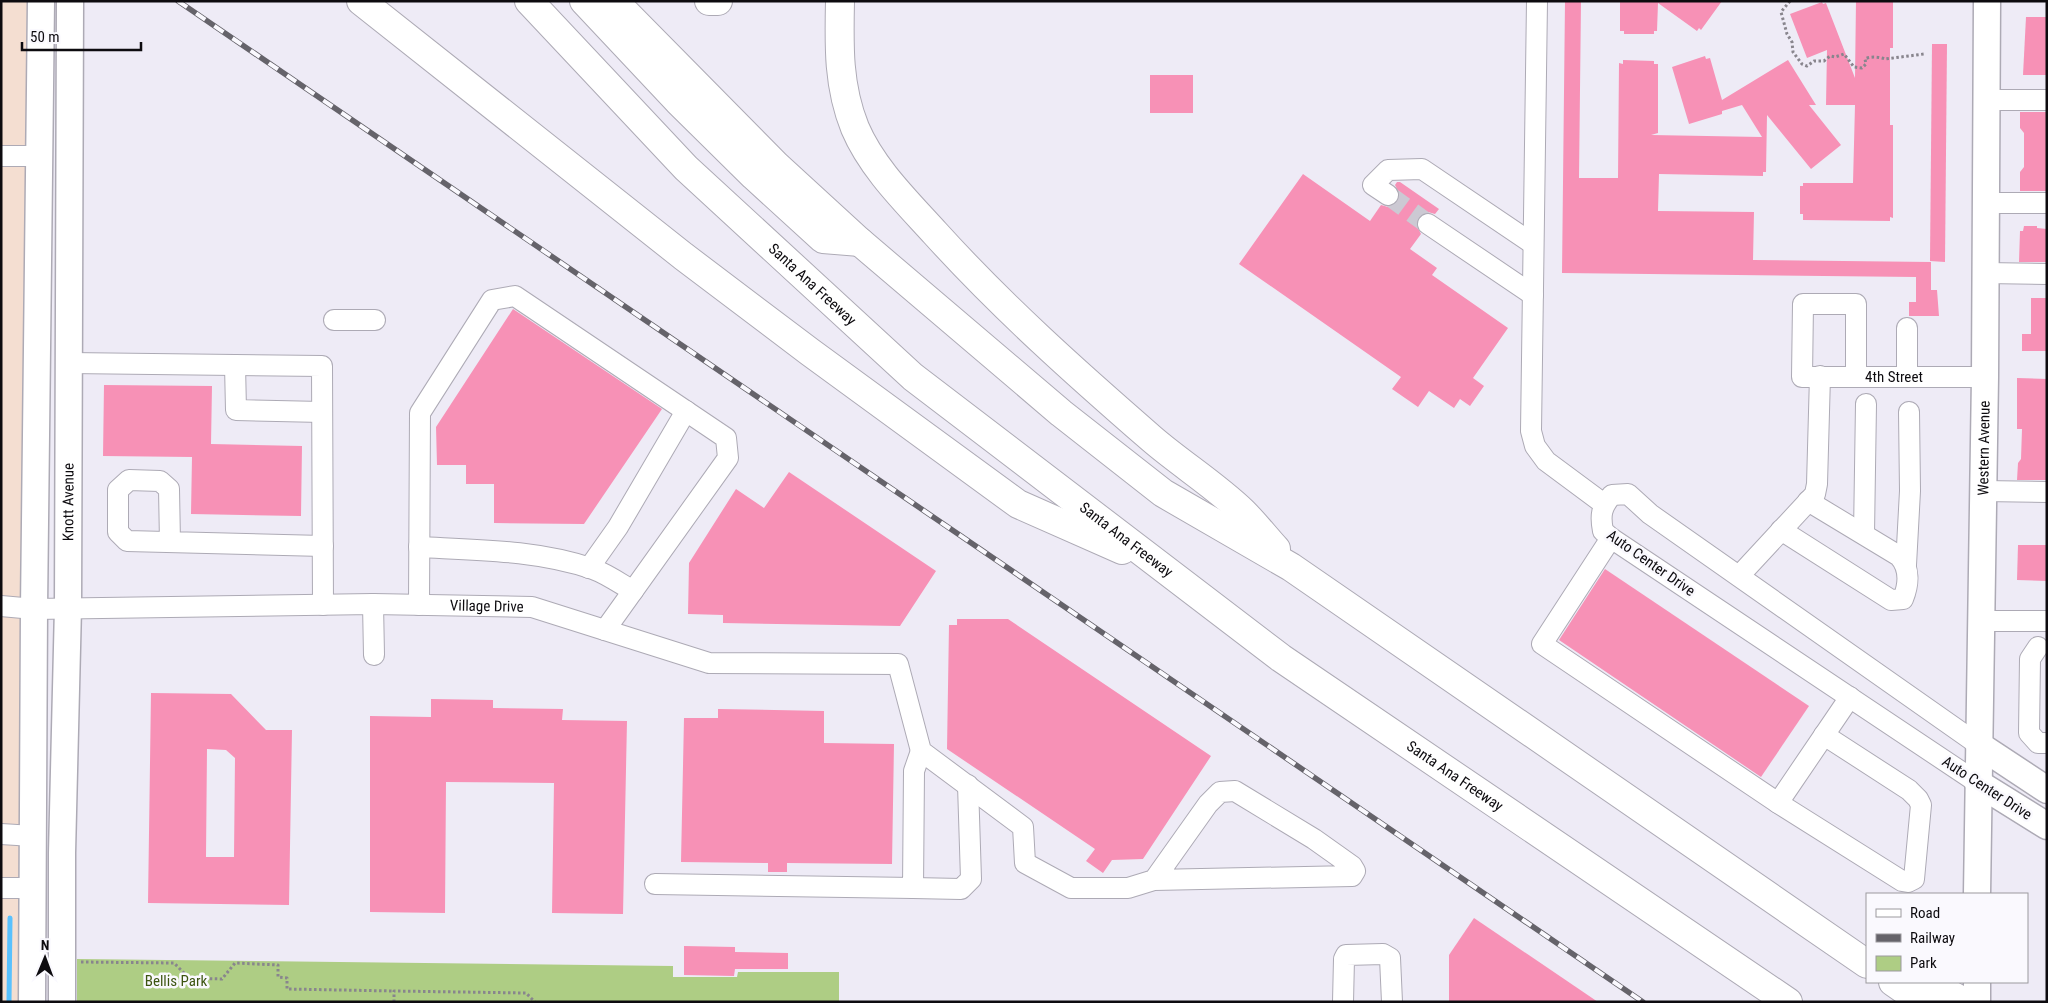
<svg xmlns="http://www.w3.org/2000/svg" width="2048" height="1003" viewBox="0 0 2048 1003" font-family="'Roboto Condensed',sans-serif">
	<rect width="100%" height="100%" fill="#eeebf6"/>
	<polygon fill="#f4ded1" points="1,1 27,1 18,1002 1,1002"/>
	<polygon fill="#aecd84" points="77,959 673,966 673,977 737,977 738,972 839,972 839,1002 77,1002"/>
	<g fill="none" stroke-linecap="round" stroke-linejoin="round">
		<polyline stroke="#59c1fe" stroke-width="5" points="9,1002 10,918"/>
	</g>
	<g fill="#f791b6" fill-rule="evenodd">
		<polygon points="1565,1 1581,1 1579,178 1618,178 1619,63 1623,64 1623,60 1654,61 1654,64 1658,64 1658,133 1651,135 1762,137 1742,105 1722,111 1722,114 1689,124 1672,67 1705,56 1706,59 1710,58 1722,100 1788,60 1816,105 1809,105 1841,145 1811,169 1767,115 1766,172 1763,172 1763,176 1659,174 1658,211 1754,212 1753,260 1931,262 1931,290 1937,290 1939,316 1909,316 1909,302 1916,302 1916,277 1562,273"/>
		<polygon points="1620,1 1722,1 1701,30 1699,28 1697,31 1658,3 1657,31 1654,31 1654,34 1624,34 1624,31 1620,31"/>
		<polygon points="1856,1 1893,1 1893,48 1890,48 1890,125 1893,125 1893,218 1890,217 1890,221 1803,220 1803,214 1800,214 1800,186 1803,186 1803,183 1853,183 1855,105 1826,105 1827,50 1807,58 1790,14 1822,2 1823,4 1826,3 1855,78"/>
		<polygon points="2026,17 2047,17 2047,75 2023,75"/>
		<polygon points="1932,44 1947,44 1945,262 1930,261"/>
		<rect x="1150" y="75" width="43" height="38"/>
		<polygon points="2020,112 2047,112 2047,191 2020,191 2020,172 2024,167 2024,133 2020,128"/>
		<polygon points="1303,174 1370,221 1381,205 1388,207 1398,202 1400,195 1395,185 1397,182 1400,182 1439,209 1435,214 1428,212 1418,217 1416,224 1421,234 1410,249 1437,268 1432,275 1508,328 1473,378 1484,386 1470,406 1460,399 1454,408 1429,391 1418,407 1392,389 1401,377 1239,264"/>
		<polygon points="2024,226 2037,226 2037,228 2047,229 2047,262 2019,262 2020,231 2023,231"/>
		<polygon points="2031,298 2047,298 2047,351 2022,351 2022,334 2031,334"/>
		<polygon points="513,309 662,409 584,524 494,523 494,484 466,484 466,465 437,465 436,427"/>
		<polygon points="2017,378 2047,379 2047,480 2017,480 2018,463 2021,459 2022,429 2017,429"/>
		<polygon points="104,385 212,386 211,444 302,446 301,516 191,514 192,457 103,456"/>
		<polygon points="789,472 936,571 900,626 723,623 723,615 688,614 689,563 736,489 764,508"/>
		<polygon points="2018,545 2047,545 2047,581 2017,580"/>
		<polygon points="1605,569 1809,706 1761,777 1559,640"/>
		<polygon points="957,619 1008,619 1211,756 1143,859 1112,860 1103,873 1086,861 1095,849 947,749 949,625 957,625"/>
		<path d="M151,693l80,1 35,36h26l-3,175 -141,-2zM207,749l19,1 9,8 -1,99h-28z"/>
		<polygon points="431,699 493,700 493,708 563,709 562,720 627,721 623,914 552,913 554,783 446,782 445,913 370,912 370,716 431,717"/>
		<polygon points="718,709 824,711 824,743 894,744 892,864 787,863 787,872 768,872 768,863 681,862 684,718 718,718"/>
		<polygon points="1474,918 1598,1002 1449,1002 1449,955"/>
		<polygon points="684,946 735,947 735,952 788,953 788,969 735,969 734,976 684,975"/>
	</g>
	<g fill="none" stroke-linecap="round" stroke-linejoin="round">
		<polyline stroke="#ccc9d3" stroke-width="20" stroke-dasharray="20 10" stroke-linecap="butt" points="1388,195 1428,224"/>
		<defs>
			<g id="minor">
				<polyline points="1537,1 1531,431 1535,446 1546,461 1604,504"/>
				<polyline points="1987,100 2047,100"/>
				<polyline points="1,156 40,156"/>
				<polyline points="1388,195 1373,185 1388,170 1422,169 1533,244"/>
				<polyline points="1986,203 2047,203"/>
				<polyline points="1428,224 1533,295"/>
				<polyline points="1985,273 2047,274"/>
				<polyline points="334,320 375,320"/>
				<polyline points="69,363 322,366 323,605"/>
				<polyline points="235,365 236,410 322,412"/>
				<path id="s1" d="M1856,376v-72h-53l-1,73h183"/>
				<polyline points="1907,377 1907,328"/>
				<polyline points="1983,491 2047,492"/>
				<path d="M1781,530l110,70 12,-1c6,-15 7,-31 -4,-43l-91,-55"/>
				<polyline points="1864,534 1866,404"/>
				<polyline points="1611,538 1542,644 1778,803 1850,697"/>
				<polyline points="170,542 169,489 160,481 129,480 118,490 118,532 127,541 323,546"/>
				<path d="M419,547c58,3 119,3 174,22 14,5 28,15 40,22"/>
				<polyline points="1906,565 1910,491 1909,412"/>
				<polyline points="589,568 618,527 686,411"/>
				<polyline points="1739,576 1815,494 1817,484 1820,376"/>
				<polyline points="373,604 374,655"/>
				<polyline points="419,605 420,413 492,300 515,296 726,438 728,458 605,630"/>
				<path id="s2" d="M1,606l33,3 339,-5 159,3 177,56 189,1 23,87 102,76 2,36 46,25h57l26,-8 198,-4 3,-5 -3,-5 -38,-27 -79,-48 -15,1 -12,12 -54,76"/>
				<polyline points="1981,621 2047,621"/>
				<polyline points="2038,647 2030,659 2029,733 2038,743 2047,743"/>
				<path d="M1978,783l-367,-245 -8,-7c-3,-15 -2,-24 9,-36l16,-1 22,20 329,231"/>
				<polyline points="1778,803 1902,881 1908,882 1914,879 1921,805 1918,799 1909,790 1824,735"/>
				<polyline points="1,834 33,836"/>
				<polyline points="655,884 913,888 914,771 921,751"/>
				<polyline points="1,888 33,888"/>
				<polyline points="913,888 961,889 971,879 968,785"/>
				<polyline points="1343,1002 1344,959 1346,955 1383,954 1390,958 1392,1002"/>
			</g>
			<g id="major">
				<polyline points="1979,745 2047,790"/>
				<polyline points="1978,783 2047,826"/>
				<path id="s3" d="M1977,894l8,-517 2,-376"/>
				<polyline points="32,1002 34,609 41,1"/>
				<path id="s4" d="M62,1002v-149l6,-246 2,-606"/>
				<polyline points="1977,1002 1977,982"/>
			</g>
			<g id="highway">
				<polyline points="361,1 683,256 810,352 1018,504 1122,550"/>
				<path id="s5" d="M529,1l157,167 227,209 368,281 507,344"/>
				<polyline points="584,1 678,101 754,176 823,239 860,242"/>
				<polyline points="614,1 776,165 860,242 1061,413 1163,493 1291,567 1867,964"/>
				<polyline points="709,1 718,1"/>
				<path d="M840,1c-1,45 -2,85 15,127 17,40 51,73 80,105 67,74 141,140 217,206 29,25 63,46 91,73 12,12 22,25 33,37"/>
				<polyline points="1893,982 1922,1002"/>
				<polyline points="1928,982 1964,1002"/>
			</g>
		</defs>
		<use href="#minor" stroke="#adaab5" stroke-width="22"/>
		<use href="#major" stroke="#adaab5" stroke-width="29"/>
		<use href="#highway" stroke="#adaab5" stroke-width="30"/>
		<g stroke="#88858d" stroke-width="3" stroke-dasharray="2.5 2.5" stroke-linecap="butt">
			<path d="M1790,1l-9,11 6,22 5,8 1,10 9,12 5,2 7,-5h10l6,-5 5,1 9,-3 10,13 8,1 4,-4 -1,-5c5,-3 15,-2 20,0l39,-5"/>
			<polyline points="81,962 174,963 189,978 222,979 235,963 278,965 278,977 287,978 287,989 394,991"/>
			<polyline points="394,1002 394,991 526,993 535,1002"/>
		</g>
		<use href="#minor" stroke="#fff" stroke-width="20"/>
		<use href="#major" stroke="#fff" stroke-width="26"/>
		<use href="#highway" stroke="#fff" stroke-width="28"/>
		<defs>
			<polyline id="rail" points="178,1 1643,1002"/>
		</defs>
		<use href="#rail" stroke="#65636a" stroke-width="5.5"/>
		<use href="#rail" stroke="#faf9fe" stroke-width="4" stroke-dasharray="11" stroke-linecap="butt"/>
	</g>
	<g text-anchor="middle" stroke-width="5" stroke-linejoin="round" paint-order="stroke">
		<g font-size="15" fill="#0d0b0f" stroke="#faf9fe">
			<text dy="5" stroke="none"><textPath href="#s5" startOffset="401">Santa Ana Freeway</textPath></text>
			<text dy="5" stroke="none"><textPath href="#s1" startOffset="290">4th Street</textPath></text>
			<text dy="5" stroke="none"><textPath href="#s3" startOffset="446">Western Avenue</textPath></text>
			<text dy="5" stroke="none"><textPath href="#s4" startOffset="500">Knott Avenue</textPath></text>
			<text dy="5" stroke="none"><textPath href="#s5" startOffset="806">Santa Ana Freeway</textPath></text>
			<text transform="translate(1651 563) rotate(35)" y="5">Auto Center Drive</text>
			<text dy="5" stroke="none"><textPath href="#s2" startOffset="486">Village Drive</textPath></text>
			<text dy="5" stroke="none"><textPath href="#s5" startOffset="1211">Santa Ana Freeway</textPath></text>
			<text transform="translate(1987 788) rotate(33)" y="5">Auto Center Drive</text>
		</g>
		<g font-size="15" fill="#3d5511" stroke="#faf9fe">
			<text x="176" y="986">Bellis Park</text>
		</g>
	</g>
	<rect width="2048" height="1003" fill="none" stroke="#0d0b0f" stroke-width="5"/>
	<rect x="1866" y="893" width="162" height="90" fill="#faf9fe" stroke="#9b9a9e"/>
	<rect x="1876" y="909" width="25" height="8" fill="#ffffff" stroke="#9b9a9e"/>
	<text x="1910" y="918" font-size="15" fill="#0d0b0f">Road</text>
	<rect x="1876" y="934" width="25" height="8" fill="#65636a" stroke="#9b9a9e"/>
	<text x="1910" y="943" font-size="15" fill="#0d0b0f">Railway</text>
	<rect x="1876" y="956" width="25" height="15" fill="#aecd84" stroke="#9b9a9e"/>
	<text x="1910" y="968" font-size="15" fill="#0d0b0f">Park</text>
	<g transform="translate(45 958) rotate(1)" stroke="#faf9fe" stroke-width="4" paint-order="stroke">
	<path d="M0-4L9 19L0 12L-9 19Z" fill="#0d0b0f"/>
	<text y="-8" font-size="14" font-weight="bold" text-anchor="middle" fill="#0d0b0f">N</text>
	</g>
	<path d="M22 42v8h119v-8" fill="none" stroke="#0d0b0f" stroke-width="2.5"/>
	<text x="30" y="42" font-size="15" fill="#0d0b0f" stroke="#faf9fe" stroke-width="4" paint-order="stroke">50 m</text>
</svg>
